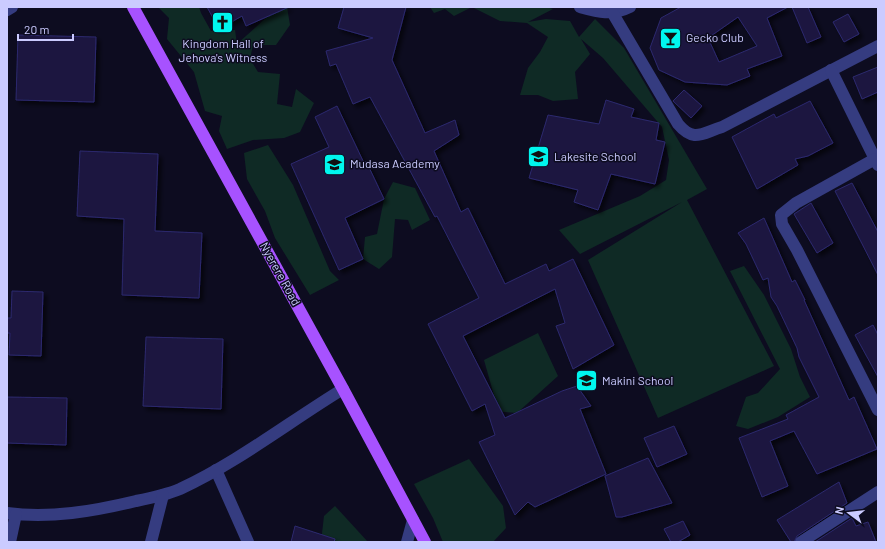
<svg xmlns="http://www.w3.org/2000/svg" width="885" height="549" viewBox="0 0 885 549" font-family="Barlow,sans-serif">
	<defs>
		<filter id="shadow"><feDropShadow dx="3.5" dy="3.5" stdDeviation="2" flood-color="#0009"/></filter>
	</defs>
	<rect width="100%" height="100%" fill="#0d0c20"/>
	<g fill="#0f2a25">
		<polygon points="158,7 199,7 201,13 211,31 235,30 237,44 267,17 287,7 290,25 276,45 253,45 250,59 258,72 280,74 277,104 292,107 296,89 314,103 300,132 284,138 253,140 227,149 219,131 222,116 205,111 194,72 167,39 169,18"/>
		<polygon points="430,7 546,7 553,9 528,22 546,19 570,21 579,37 595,19 624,48 707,189 687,200 774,366 658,418 588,260 682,202 580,254 559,230 640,196 666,180 669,160 662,127 603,58 581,39 590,54 575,72 578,99 553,101 538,95 520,95 528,68 540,52 548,37 527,23 500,21 472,7 454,16 445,9 434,13"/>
		<polygon points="268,145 293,185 330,271 339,280 310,295 275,238 265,211 247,179 244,153"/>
		<polygon points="393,182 415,188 430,220 412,230 408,220 395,219 392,257 379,269 363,259 365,237 377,234 384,199"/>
		<polygon points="744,266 764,295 791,349 800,377 810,397 778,417 748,429 736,426 746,397 758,393 780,369 730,271"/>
		<polygon points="538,333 558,376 517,413 494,411 495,399 484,360"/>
		<polygon points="469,459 503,506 506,528 493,542 443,542 433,518 414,484"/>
		<polygon points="335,506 368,542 321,542 324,516"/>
	</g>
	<g fill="#1a1741" stroke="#2d296e" fill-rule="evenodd" filter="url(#shadow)">
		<polygon points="207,7 289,7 246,26 242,16 219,29"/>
		<polygon points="344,7 406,7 392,60 425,133 455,120 459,135 434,151 461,212 468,208 505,284 546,264 549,271 573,259 614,345 573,369 556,326 565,323 555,289 463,336 505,418 562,391 577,386 591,406 580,409 606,474 535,507 528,502 515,515 479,442 495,435 485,404 472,411 428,324 479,298 437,216 435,217 370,97 353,104 336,64 330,66 326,51 373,38 338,28"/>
		<path d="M681,7h107l-21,11 15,38 -35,13 3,7 -23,9 -42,-3 -26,-12 -9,-22 11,-30zM738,17l19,29 -38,16 -11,-24z"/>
		<polygon points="792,7 808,7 821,37 807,43"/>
		<polygon points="848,14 859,34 844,42 833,22"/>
		<polygon points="18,35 96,37 94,102 16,100"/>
		<polygon points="878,67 878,92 862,99 853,77"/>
		<polygon points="684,90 702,106 691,118 673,101"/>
		<polygon points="606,100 634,109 631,117 659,123 656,140 665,142 655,184 611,174 598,210 574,202 578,190 529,178 548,115 599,124"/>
		<polygon points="810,101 833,143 808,156 795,159 798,165 757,189 732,137 774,114 776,118"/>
		<polygon points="337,106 364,163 366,161 384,199 345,218 363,259 339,270 291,164 329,147 315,117"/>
		<polygon points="80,151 158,154 155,231 202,233 199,298 122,295 124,219 77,216"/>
		<polygon points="852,183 878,232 878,275 835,191"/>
		<polygon points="811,203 833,243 817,253 794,214"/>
		<polygon points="764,218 792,282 795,280 805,300 804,300 849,400 854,397 877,449 817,474 794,431 770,441 788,486 762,497 739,438 788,419 786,415 819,397 799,357 797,348 777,306 771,297 768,278 763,280 746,244 738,233"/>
		<polygon points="12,291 43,292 41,356 9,355 10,333 7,333 7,318 11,318"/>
		<polygon points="873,325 878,335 878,377 855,335"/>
		<polygon points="146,337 223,339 221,409 143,406"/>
		<polygon points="7,397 67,398 66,445 7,443"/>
		<polygon points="674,426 687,454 657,467 644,438"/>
		<polygon points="648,458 672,503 622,517 616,517 605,476"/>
		<polygon points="839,482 847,503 797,536 794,542 791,542 777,520"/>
		<polygon points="852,518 856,526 868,522 876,542 815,542"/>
		<polygon points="683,521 690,535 678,542 671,542 664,529"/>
		<polygon points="295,526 335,539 334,542 291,542"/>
	</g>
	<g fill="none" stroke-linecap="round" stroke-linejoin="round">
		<g stroke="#353c80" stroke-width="12">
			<path d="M580,7c18,5 32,9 50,0"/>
			<polyline points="7,10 12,7"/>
			<path d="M612,12l66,112c16,19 24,9 44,3l156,-81"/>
			<polyline points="831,70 878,165"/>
			<polyline points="875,159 796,203 781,215 782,224 797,250 878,410"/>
			<polyline points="216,470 248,542"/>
			<path d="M7,513c43,6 87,-2 129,-12 15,-3 30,-6 44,-12 58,-27 109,-67 163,-100"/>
			<polyline points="10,542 16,514"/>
			<polyline points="151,542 163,495"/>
			<polyline points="407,542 413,520"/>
			<polyline points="801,542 878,492"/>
		</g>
		<polyline stroke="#a752ff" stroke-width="12" points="133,7 343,389 425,542"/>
	</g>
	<defs>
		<symbol id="church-square" viewBox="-11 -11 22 22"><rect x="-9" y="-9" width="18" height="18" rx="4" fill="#00f6ee" stroke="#0d0c20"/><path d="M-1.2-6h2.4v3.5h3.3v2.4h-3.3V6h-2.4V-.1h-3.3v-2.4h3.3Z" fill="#111"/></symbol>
		<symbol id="bar-square" viewBox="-11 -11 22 22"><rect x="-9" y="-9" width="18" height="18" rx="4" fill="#00f6ee" stroke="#0d0c20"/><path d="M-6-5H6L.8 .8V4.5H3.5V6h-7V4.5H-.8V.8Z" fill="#111"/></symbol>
		<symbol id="school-square" viewBox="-11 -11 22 22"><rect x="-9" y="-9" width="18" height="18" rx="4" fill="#00f6ee" stroke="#0d0c20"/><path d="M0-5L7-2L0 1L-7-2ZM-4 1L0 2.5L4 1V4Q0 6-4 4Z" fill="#111"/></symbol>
	</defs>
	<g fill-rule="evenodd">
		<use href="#church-square" x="210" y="10" width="25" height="25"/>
		<use href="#bar-square" x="658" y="26" width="25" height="25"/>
		<use href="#school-square" x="526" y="144" width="25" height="25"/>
		<use href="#school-square" x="322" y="152" width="25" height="25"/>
		<use href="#school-square" x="574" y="368" width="25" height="25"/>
	</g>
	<g text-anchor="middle" stroke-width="3" stroke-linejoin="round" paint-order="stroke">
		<g font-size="12" fill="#cbcbff" stroke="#0d0c20" text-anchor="start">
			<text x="686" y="42">Gecko Club</text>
			<text x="223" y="48" text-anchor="middle">Kingdom Hall of<tspan x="223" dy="14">Jehova's Witness</tspan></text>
			<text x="554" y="161">Lakesite School</text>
			<text x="350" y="168">Mudasa Academy</text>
			<text x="602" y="385">Makini School</text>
		</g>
		<g font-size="12" fill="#cbcbff" stroke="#0d0c20">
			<text transform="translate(280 274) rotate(61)" y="4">Nyerere Road</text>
		</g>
	</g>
	<rect width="885" height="549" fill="none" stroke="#cbcbff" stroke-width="16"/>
	<g transform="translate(849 513) rotate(285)" stroke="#0d0c20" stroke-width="3" paint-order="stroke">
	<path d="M0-3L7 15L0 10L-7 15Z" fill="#cbcbff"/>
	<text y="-6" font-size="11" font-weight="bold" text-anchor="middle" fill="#cbcbff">N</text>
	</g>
	<path d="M18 34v6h55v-6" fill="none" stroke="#cbcbff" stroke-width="2"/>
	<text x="24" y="34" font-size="12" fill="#cbcbff" stroke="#0d0c20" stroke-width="3" paint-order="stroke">20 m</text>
</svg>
